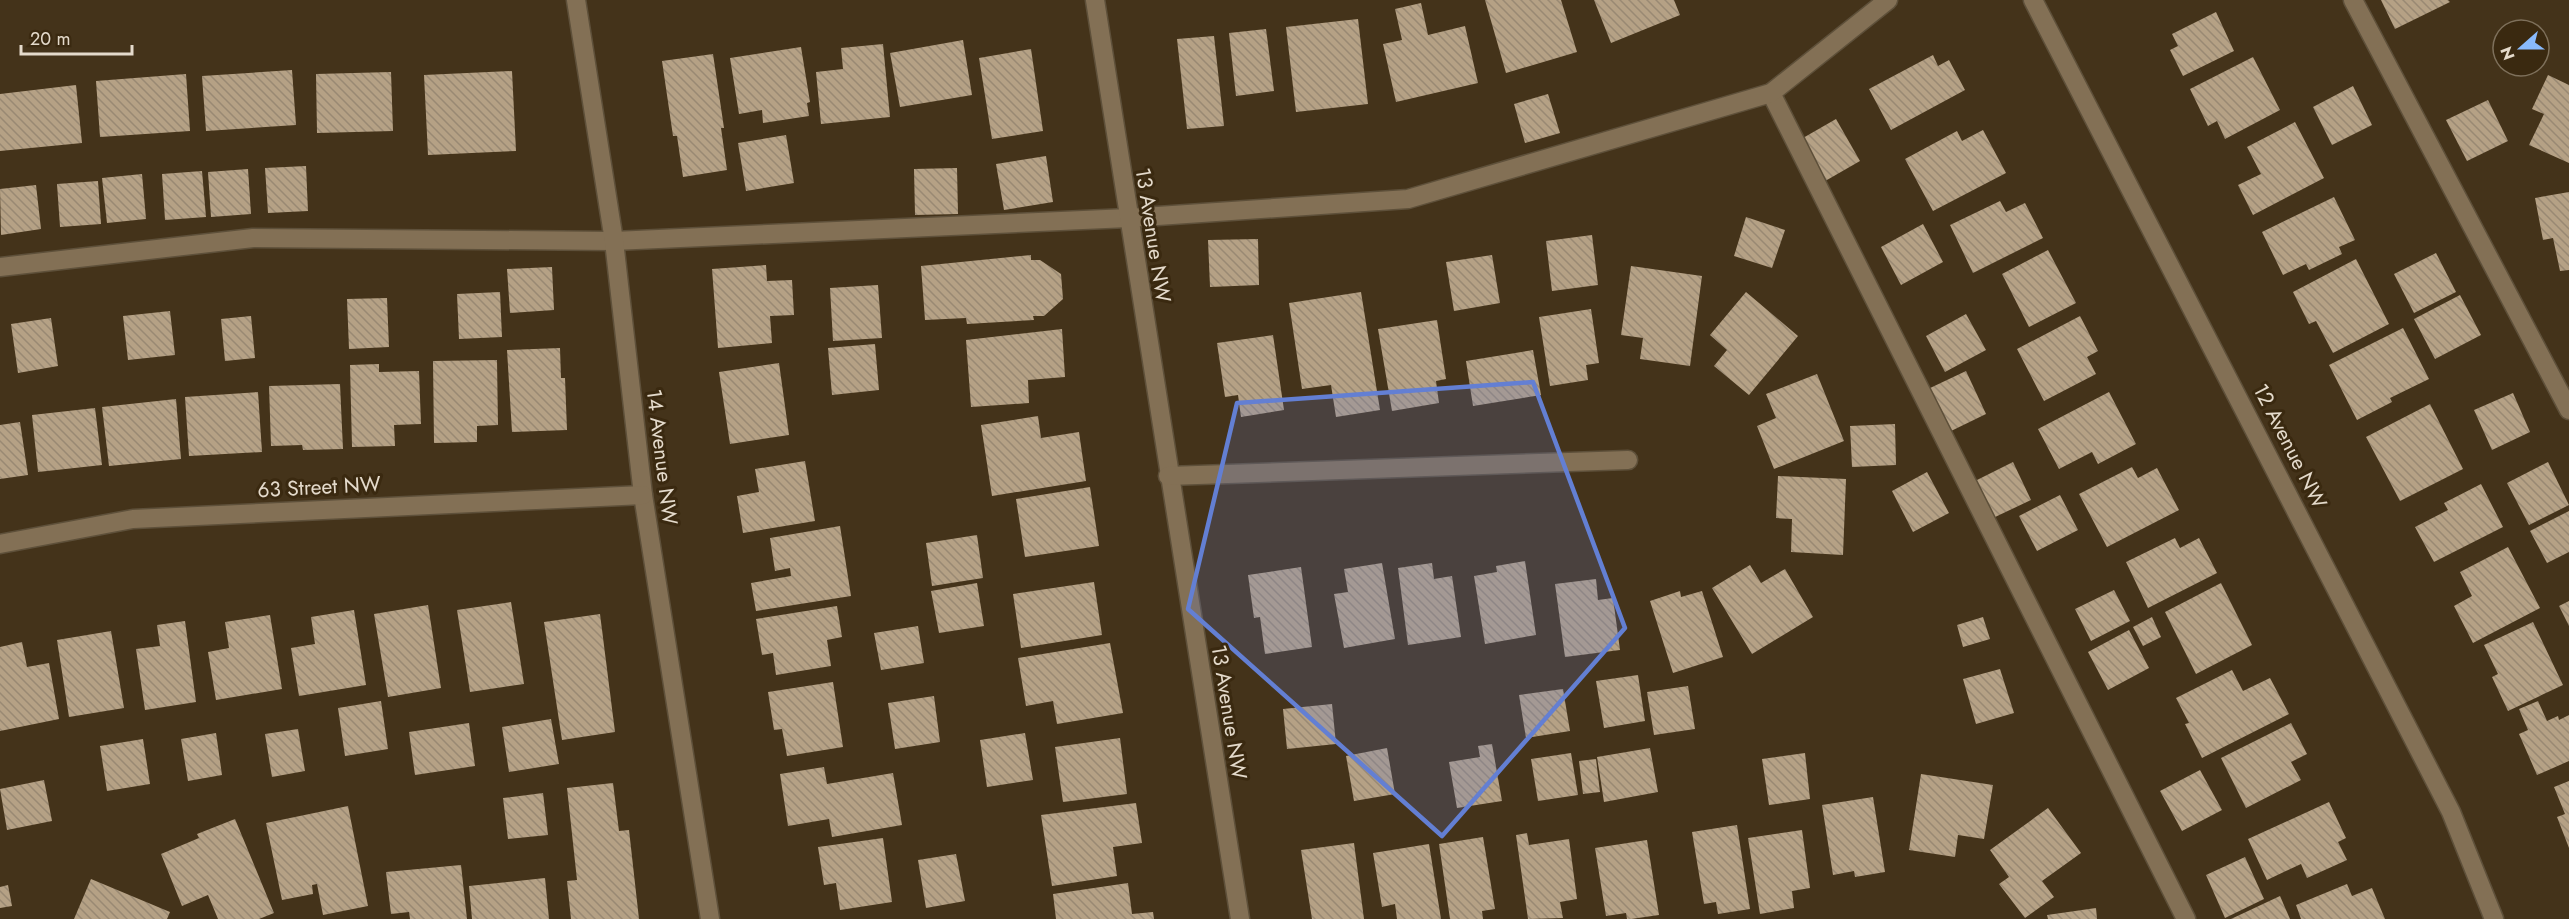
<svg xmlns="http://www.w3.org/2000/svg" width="2569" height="919" viewBox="0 0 2569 919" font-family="Jost,sans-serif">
	<defs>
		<pattern id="building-back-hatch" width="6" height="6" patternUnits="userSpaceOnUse" patternTransform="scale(1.5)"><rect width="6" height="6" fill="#b5a185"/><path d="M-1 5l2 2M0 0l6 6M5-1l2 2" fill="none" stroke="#998973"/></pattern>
	</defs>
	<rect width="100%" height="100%" fill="#44331a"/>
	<g fill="url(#building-back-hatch)">
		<polygon points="1485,0 1561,0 1577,52 1506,73"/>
		<polygon points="1594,0 1674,0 1680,15 1611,43"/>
		<polygon points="2381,0 2448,0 2450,2 2395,29"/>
		<polygon points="1421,3 1428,35 1465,26 1478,83 1396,102 1383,44 1402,40 1395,9"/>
		<polygon points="2216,12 2234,51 2183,76 2170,50 2178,46 2172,34"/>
		<polygon points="1358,19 1368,104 1296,112 1286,27"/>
		<polygon points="1266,29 1274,91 1236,96 1229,33"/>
		<polygon points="1214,36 1224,126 1187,129 1177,39"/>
		<polygon points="963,40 972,95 900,107 890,53"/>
		<polygon points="883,44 890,117 821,124 816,72 843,69 841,48"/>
		<polygon points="801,47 810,102 807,103 809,116 763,123 762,110 739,114 730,58"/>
		<polygon points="1031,49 1043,131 992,139 979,58"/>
		<polygon points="713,54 724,128 721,128 727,170 683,177 677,136 673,136 662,61"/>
		<polygon points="1933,55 1938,66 1949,60 1965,90 1891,130 1869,89"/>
		<polygon points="2253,57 2280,110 2225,139 2217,121 2208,126 2190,89"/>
		<polygon points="292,70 296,125 206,131 202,76"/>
		<polygon points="512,71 516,151 428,155 424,75"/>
		<polygon points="391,72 393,131 317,133 316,74"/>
		<polygon points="186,74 190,131 100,137 96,81"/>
		<polygon points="2548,75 2569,85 2569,163 2529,145 2544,114 2532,109"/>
		<polygon points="76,85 82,143 0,151 0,94"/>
		<polygon points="2353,86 2372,125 2332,145 2313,107"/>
		<polygon points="1548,94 1560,133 1525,143 1514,104"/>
		<polygon points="2488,100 2508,141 2467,161 2446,120"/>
		<polygon points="1836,119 1860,161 1820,184 1796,142"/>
		<polygon points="2295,122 2324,178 2253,215 2238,185 2261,174 2247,147"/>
		<polygon points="1983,130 2006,173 1933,211 1905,159 1957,131 1962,141"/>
		<polygon points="786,135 794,183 746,191 738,143"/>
		<polygon points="1046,156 1053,202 1004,210 996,164"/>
		<polygon points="306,166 308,211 268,213 265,168"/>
		<polygon points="957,168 958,214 915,215 914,169"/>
		<polygon points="248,169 251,214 211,217 208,172"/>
		<polygon points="202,171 206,217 165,220 162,174"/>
		<polygon points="142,174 146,219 107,223 102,178"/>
		<polygon points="98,181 101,224 60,227 57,184"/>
		<polygon points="36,185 41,229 1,235 0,189"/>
		<polygon points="2569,192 2569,270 2560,271 2553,238 2543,240 2535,198"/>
		<polygon points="2334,197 2355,240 2339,247 2342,254 2309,270 2306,264 2283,275 2262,232"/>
		<polygon points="2000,201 2006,212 2025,203 2043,238 1973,273 1950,225"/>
		<polygon points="1746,217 1785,230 1772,268 1734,256"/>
		<polygon points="1923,224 1943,262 1901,285 1881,247"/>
		<polygon points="1592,235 1598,285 1552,291 1546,241"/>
		<polygon points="1258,239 1259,285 1210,287 1208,240"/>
		<polygon points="2048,250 2076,303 2029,327 2002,274"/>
		<polygon points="2436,253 2456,292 2414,313 2394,274"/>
		<polygon points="1031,255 1031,260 1040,260 1061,274 1063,299 1044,316 1033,316 1034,320 967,324 966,318 925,320 921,266"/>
		<polygon points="1492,255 1500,303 1454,311 1446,262"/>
		<polygon points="2356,259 2389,324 2333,353 2316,321 2309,324 2293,292"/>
		<polygon points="766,265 767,281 792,280 794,315 770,316 772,343 718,348 712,269"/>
		<polygon points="1631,266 1702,276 1690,366 1640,359 1643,338 1621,335"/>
		<polygon points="552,267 554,310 510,313 507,269"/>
		<polygon points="878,285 882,338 833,341 830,288"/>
		<polygon points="500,292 502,337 459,339 457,294"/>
		<polygon points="1361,292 1380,410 1336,417 1331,385 1302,389 1289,303"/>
		<polygon points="1746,292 1798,336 1749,395 1714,366 1727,350 1710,335"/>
		<polygon points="2460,295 2481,335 2435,359 2414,319"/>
		<polygon points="387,298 389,347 349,349 347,299"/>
		<polygon points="1591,309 1599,363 1586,365 1588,380 1550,386 1539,317"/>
		<polygon points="170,311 175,355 128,360 123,316"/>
		<polygon points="1966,314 1986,350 1945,372 1926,336"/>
		<polygon points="251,316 255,358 225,361 221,319"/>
		<polygon points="2080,316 2098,351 2087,357 2096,374 2044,401 2017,349"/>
		<polygon points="51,318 58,366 18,373 11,324"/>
		<polygon points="1437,320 1446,379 1436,381 1439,403 1392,411 1378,329"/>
		<polygon points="2403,328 2429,379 2390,398 2392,402 2357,420 2329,365"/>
		<polygon points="1062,329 1065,377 1028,380 1029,403 971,407 966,340"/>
		<polygon points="1273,335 1284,410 1241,417 1238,395 1225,397 1217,343"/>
		<polygon points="875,344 879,390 832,395 828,348"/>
		<polygon points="560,348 561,378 565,378 567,430 512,432 507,350"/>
		<polygon points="1533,350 1541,395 1473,406 1466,361"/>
		<polygon points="497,360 498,425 477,426 477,442 434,443 433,361"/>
		<polygon points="779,363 789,435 730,444 719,372"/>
		<polygon points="379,364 379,372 419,371 421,424 394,425 395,446 352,447 350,365"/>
		<polygon points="1966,371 1986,414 1949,432 1928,389"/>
		<polygon points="1817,374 1844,441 1774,469 1757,426 1776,418 1766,394"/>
		<polygon points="340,384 343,449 303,450 302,445 271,446 269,386"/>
		<polygon points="258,392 262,452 189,456 185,397"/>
		<polygon points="2109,392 2136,444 2098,464 2092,452 2059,469 2038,429"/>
		<polygon points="2513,393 2530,432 2492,450 2474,410"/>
		<polygon points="176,399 181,459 109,466 102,407"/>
		<polygon points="2430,404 2463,469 2400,501 2366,437"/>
		<polygon points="95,408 102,465 38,472 32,415"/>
		<polygon points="1038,416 1041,438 1079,432 1086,481 992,496 981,425"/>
		<polygon points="20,422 28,475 0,479 0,425"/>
		<polygon points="1895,424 1896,465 1852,467 1850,426"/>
		<polygon points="805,461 815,521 743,533 737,496 759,492 755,469"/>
		<polygon points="2013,462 2031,500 1993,518 1975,481"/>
		<polygon points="2548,462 2569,505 2529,525 2507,483"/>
		<polygon points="2132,467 2138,478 2157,468 2179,510 2107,547 2079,494"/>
		<polygon points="1927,472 1949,513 1913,532 1892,491"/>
		<polygon points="1778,476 1846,479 1843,555 1791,552 1792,519 1776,518"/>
		<polygon points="2481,484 2503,527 2434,562 2415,527 2448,510 2444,503"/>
		<polygon points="1090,487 1099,546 1025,557 1016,499"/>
		<polygon points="2060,495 2078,530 2037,551 2019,516"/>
		<polygon points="2569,511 2569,552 2547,563 2530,531"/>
		<polygon points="840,526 851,596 756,611 751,583 791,576 790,568 775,571 770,538"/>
		<polygon points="977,535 983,578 932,586 926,543"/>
		<polygon points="2175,538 2180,548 2199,538 2217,573 2148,608 2126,562"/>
		<polygon points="2508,547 2540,608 2473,643 2454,606 2472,596 2460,572"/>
		<polygon points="1525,561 1536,635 1485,644 1474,576 1497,572 1496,566"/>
		<polygon points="1382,563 1395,639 1344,648 1334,594 1348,592 1344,569"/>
		<polygon points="1432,563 1434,579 1452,576 1461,637 1408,645 1398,568"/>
		<polygon points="1750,565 1761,583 1785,569 1813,617 1752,654 1712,588"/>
		<polygon points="1301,567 1312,647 1265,654 1260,617 1254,618 1248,575"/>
		<polygon points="1596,579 1598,600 1613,598 1620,650 1565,657 1555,584"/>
		<polygon points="1094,582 1102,635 1021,648 1013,594"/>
		<polygon points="977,583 984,626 939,633 931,591"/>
		<polygon points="2221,583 2252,645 2196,674 2165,612"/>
		<polygon points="2114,590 2130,621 2091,641 2075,609"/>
		<polygon points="1680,591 1681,597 1702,591 1723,657 1673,673 1650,601"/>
		<polygon points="2569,601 2569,626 2559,606"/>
		<polygon points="511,602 524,684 470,692 457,610"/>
		<polygon points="428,605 441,688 388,697 374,614"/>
		<polygon points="837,606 842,637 827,640 831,666 776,675 773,653 762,655 756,619"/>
		<polygon points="354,610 366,685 299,696 291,648 315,644 311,617"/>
		<polygon points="600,614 615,732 562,740 544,622"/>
		<polygon points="270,615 282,689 216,700 208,652 229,648 225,622"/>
		<polygon points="1983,617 1990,639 1963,647 1957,625"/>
		<polygon points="2152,617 2161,637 2143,646 2133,627"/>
		<polygon points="185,621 196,702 145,710 136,649 160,646 157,625"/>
		<polygon points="2533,622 2563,685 2508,711 2492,677 2498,674 2484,645"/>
		<polygon points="918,626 924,663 881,670 874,633"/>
		<polygon points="2129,630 2149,668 2108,690 2088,652"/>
		<polygon points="111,631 124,708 69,717 57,640"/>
		<polygon points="22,642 27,667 49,663 59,719 0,731 0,647"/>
		<polygon points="1110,643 1123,713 1057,724 1053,701 1026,706 1018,658"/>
		<polygon points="2000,669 2014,713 1976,724 1963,679"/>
		<polygon points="2232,670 2243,691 2270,678 2289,714 2202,758 2185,724 2189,723 2176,698"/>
		<polygon points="1638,675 1645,721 1604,728 1596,681"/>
		<polygon points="833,682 843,747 787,756 782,729 774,730 768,692"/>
		<polygon points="1688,686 1695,729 1654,735 1647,692"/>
		<polygon points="1563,689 1570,731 1526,738 1519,695"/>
		<polygon points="934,696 940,742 895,749 888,703"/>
		<polygon points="381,701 388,749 345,756 338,708"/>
		<polygon points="2538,701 2547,721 2558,716 2559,720 2569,715 2569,761 2537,775 2519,734 2528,730 2519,709"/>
		<polygon points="1332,704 1336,744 1287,749 1283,709"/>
		<polygon points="551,719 559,764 509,772 502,727"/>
		<polygon points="469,723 475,766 415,775 409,732"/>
		<polygon points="2291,723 2307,754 2291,762 2301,780 2246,808 2221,758"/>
		<polygon points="298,729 305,771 272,777 265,734"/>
		<polygon points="216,733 222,775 188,781 181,739"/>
		<polygon points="1025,733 1033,780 987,787 980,740"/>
		<polygon points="1120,738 1127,794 1063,802 1055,747"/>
		<polygon points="143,739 150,784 107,791 100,746"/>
		<polygon points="1492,744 1502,801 1457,808 1449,762 1480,757 1478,746"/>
		<polygon points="1387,748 1395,794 1354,801 1346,756"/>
		<polygon points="1650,748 1658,792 1604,802 1597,757"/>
		<polygon points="1571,753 1578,795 1538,801 1531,759"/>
		<polygon points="1805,753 1810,799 1769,805 1762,759"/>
		<polygon points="1596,759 1600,792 1583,794 1579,761"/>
		<polygon points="824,767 827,784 893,773 902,825 832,837 829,819 788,826 780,774"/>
		<polygon points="2200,770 2222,810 2182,831 2160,791"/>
		<polygon points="1921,774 1993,785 1984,839 1958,835 1955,857 1909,850"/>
		<polygon points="44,780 52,821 7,830 0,789"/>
		<polygon points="2569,781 2569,848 2557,817 2565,814 2554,787"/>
		<polygon points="613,783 619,831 629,830 639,919 571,919 567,881 577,880 567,788"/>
		<polygon points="543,793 548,835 508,839 503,798"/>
		<polygon points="1873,797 1885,872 1855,877 1854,871 1833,875 1822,805"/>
		<polygon points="2329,802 2346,838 2338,842 2347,860 2307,878 2301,864 2267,880 2248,839"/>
		<polygon points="1136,803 1142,843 1113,847 1117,876 1052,886 1041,815"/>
		<polygon points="348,806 368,906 323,915 317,884 312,885 313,894 282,900 266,823"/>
		<polygon points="2048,808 2081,853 2042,881 2054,897 2025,918 1999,884 2009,877 1990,850"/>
		<polygon points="235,819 274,913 259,919 218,919 208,895 182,906 161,854 199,838 197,834"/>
		<polygon points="1737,825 1750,909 1718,914 1716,902 1704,904 1692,832"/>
		<polygon points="1802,830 1810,888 1792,891 1794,908 1760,914 1748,838"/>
		<polygon points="1527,833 1529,845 1569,839 1577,899 1560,902 1563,918 1528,919 1516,835"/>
		<polygon points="1483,837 1495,909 1482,911 1483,919 1450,919 1439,844"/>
		<polygon points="883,838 892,902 840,910 836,883 824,885 818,847"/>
		<polygon points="1647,840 1659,915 1631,919 1627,919 1626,913 1606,916 1595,848"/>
		<polygon points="1354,843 1364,919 1312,919 1301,850"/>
		<polygon points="1429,844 1441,919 1397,919 1395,904 1382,907 1373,853"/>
		<polygon points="956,854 965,901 926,908 918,860"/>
		<polygon points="2245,857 2264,899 2225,918 2206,875"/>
		<polygon points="461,865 467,919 410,919 409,912 391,914 386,872"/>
		<polygon points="545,878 549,919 472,919 469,886"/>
		<polygon points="91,879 170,912 167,919 74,919"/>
		<polygon points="1128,883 1132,914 1153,912 1154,919 1056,919 1053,894"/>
		<polygon points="2347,884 2352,896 2372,888 2385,919 2301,919 2296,905"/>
		<polygon points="8,885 12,906 0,908 0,887"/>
		<polygon points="2280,896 2290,919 2231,919"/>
		<polygon points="2096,908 2097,919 2048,919 2047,915"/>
	</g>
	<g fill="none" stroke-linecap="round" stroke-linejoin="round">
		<defs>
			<g id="lane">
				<polyline points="2353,0 2569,410"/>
				<polyline points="1771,93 2186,919"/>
				<polyline points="0,267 253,238 614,241 1128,218 1408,199 1771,93 1888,0"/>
			</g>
			<g id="street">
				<polyline points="576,0 614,241 643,495 710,919"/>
				<polyline points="1095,0 1240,919"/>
				<polyline points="1168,476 1628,460"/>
				<polyline points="0,544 133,519 643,495"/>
			</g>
			<polyline id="secondary" points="2033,0 2451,812 2494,919"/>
		</defs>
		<use href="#lane" stroke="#5e503a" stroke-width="21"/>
		<use href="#street" stroke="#5e503a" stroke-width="21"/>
		<use href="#secondary" stroke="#5e503a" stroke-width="21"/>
		<use href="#lane" stroke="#837055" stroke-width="18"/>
		<use href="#street" stroke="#837055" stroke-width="18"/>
		<use href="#secondary" stroke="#837055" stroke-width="18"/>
	</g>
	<path fill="#637fd3" fill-opacity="0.2" stroke="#637fd3" stroke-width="4.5" stroke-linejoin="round" d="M1533,382l92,246 -183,208 -254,-227 49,-206z"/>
	<g text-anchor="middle" stroke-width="6" stroke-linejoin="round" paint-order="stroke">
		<g font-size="21" fill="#e4dacb" stroke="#3a2910">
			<text transform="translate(1153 235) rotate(81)" y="7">13 Avenue NW</text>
			<text transform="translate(2290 446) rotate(63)" y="7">12 Avenue NW</text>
			<text transform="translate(662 457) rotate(83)" y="7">14 Avenue NW</text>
			<text transform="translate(319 487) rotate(-3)" y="7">63 Street NW</text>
			<text transform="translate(1229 712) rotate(81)" y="7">13 Avenue NW</text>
		</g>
	</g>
	<g transform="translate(2521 48) rotate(249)"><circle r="28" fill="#3a2910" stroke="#7e705b" stroke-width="1.5"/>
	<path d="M0-4.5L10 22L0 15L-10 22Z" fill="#89bafc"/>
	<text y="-9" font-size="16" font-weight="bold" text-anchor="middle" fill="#e4dacb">N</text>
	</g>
	<path d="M21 45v9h111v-9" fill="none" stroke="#e4dacb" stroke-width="3"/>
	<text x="30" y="45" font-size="18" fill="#e4dacb" stroke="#3a2910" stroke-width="4.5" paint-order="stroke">20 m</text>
</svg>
